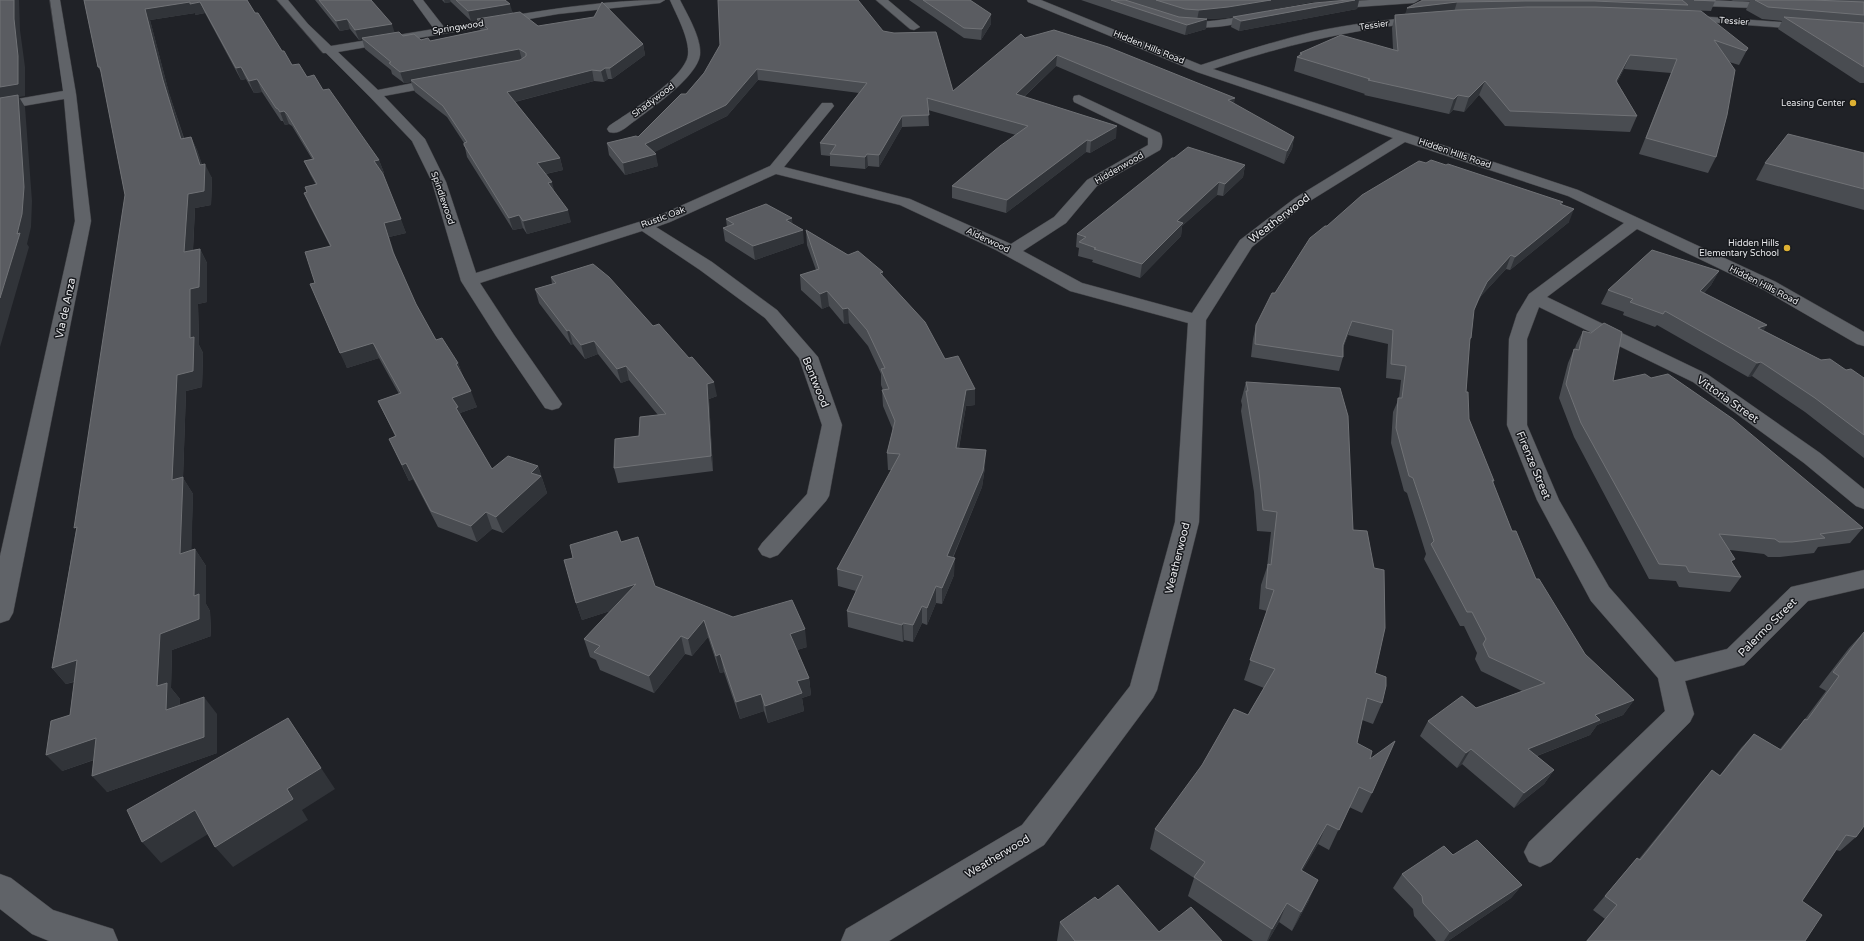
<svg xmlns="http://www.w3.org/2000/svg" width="1864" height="941" viewBox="0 0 1864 941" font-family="'Varela Round',sans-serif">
	<rect width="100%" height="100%" fill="#202227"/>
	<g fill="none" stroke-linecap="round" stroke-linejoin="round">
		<defs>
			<g id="minor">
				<polygon points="50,0 60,0 76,94 91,221 13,613 9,620 0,623 0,556 75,221 64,99 0,110 0,102 63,91"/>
				<path d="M277,0h11l20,24 23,22 103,-17 -21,-29h10l21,27c74,-12 147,-27 221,-27l-5,3 -102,11 -220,38 40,38 65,-13 4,1 2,3 -2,3 -4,1 -59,11 41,43 21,43 30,91 182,-57 112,-50 52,-63h10l2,3 -50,61 126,32 101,45 43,-27 33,-37 61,-35v-7l-74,-36 -1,-3 1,-3 5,-1 81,38c3,5 3,12 0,17l-63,36 -31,37 -43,28 59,32 110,30 48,-73 55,-42 98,-60 -196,-66 -169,-70 -1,-2h14l160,65c37,-12 74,-24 112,-33 36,-8 74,-12 111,-16l4,1 2,2 -6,3c-76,8 -139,23 -211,47l365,121 198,92 88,50v14l-7,-2 -93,-54 -127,-61 -90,68 160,77 113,79 44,36v20l-8,-3 -52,-43 -111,-81 -154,-75 -12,32v86l32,75 50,87 66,75 52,-13 64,-62 73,-17v18l-56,13 -64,64 -59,16 9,33 -4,8 -139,140 -11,5 -11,-5 -5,-10 5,-10 136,-131 -7,-33 -67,-77 -54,-101 -30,-75 2,-86 8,-25 12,-20 95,-71 -56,-27 -163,-54 -100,62 -53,43 -46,73 -7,202 -42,168 -4,8 -109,147 -155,96h-48l5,-12 176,-104 108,-139 45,-164 13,-199 -118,-32 -74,-41 -96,-45 -124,-31 -106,48 -14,5 56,35 65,48 41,47 24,68 -13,71 -3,5 -48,54 -8,3 -8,-3 -4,-6 4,-6 45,-49 15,-69 -23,-67 -34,-40 -65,-48 -58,-39 -162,52 34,52 48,69 -3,4 -7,2 -7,-2 -49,-72 -35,-55 -29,-99 -20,-41 -42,-44 -44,-44h-3z"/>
				<path d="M670,0h10c7,14 22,39 20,55 -3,22 -47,52 -64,65 -6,4 -12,10 -18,12 -3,1 -6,1 -9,0l-2,-3 2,-3c19,-13 76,-48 79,-71 2,-16 -12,-41 -18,-55z"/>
				<polygon points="876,0 888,0 920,27 914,30 910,29"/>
				<polygon points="1369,0 1419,0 1414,3 1329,9 1324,6 1329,3"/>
				<polygon points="1624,0 1708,0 1777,3 1782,6 1777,9 1629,3"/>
				<path d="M1262,12l4,1 1,2 -1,2c-31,8 -61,15 -93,7l-2,-2 6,-3c29,7 57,-2 85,-7z"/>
				<polygon points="1684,15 1864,28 1864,34 1680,20 1678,18 1680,16"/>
				<polygon points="0,874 11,878 53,910 113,929 118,941 49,941 32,934 0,909"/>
			</g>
		</defs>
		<use href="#minor" stroke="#3f4044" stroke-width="1"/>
		<use href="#minor" fill="#606368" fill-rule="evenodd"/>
	</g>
	<g fill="#494c51">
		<polygon points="84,0 247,0 255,13 292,65 323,90 379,160 384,173 382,174 406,233 389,237 396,260 416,304 436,340 458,363 464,379 477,407 460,413 461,417 492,469 538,466 547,493 503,533 492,529 477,542 438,527 413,479 409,481 389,439 395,436 378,401 399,394 379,358 347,368 315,283 330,246 310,207 304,193 307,192 305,187 316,185 310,174 304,161 312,159 292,126 289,124 285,125 283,121 281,121 262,92 254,93 246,79 241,80 205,13 195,15 195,13 150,20 169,93 184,138 191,137 197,150 202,165 212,178 211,205 195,208 193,250 200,249 207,263 207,302 198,304 199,345 203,353 202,387 186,391 183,478 193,494 191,550 195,549 206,566 206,604 210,611 211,636 172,650 171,688 180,699 180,706 217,714 217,753 107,792 94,760 62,771 70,715 74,682 66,684 52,668 76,530 125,195 101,72 98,67"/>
		<polygon points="315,0 371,0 395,33 403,36 430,41 481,30 480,29 477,20 471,21 451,2 445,3 442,0 505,0 513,13 538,26 643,44 645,55 612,79 608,79 604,82 594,81 515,102 560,158 563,170 546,174 554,191 571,222 527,234 523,228 513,230 467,157 464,143 447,117 415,92 411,82 404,83 392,74 391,70 365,49 362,39 359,40 350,29 340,31"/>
		<polygon points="909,0 970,0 991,24 981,40 964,38"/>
		<polygon points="1081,0 1345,0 1312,2 1226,18 1207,19 1206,29 1185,35"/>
		<polygon points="1348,0 1359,0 1357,9 1239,31 1231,27 1233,17"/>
		<polygon points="1423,0 1715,0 1715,1 1711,11 1685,10 1748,48 1739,65 1729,62 1716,157 1708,173 1639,154 1671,73 1624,69 1617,82 1637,116 1630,132 1505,126 1479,95 1464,112 1453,110 1449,114 1364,95 1365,94 1294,71 1297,57 1299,56 1300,53 1393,49 1392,28 1395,15 1405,14"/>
		<polygon points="1731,0 1864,0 1864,83 1860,83 1778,29 1782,21 1762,19 1746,10 1750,1 1733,1"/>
		<polygon points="883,31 953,91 1025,38 1234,104 1294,137 1292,149 1284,164 1056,66 1024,97 1116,138 1090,153 1086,152 1006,213 952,198 952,186 1016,135 928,110 929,126 902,127 879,167 868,166 865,169 830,166 830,156 821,155 820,143 859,93 758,80 727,116 654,152 658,166 625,175 609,155 607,143 638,137 686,94 704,73"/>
		<polygon points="1864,153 1864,210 1756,180 1765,163"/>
		<polygon points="1174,158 1245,165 1243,177 1223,196 1217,195 1182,226 1181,236 1140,278 1092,262 1093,260 1078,256 1079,248 1076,247 1077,234"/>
		<polygon points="1562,205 1569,222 1510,270 1506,269 1481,296 1473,311 1471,338 1469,342 1466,392 1469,419 1494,481 1493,483 1512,531 1536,579 1585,654 1634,700 1623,715 1597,725 1590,735 1537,756 1554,770 1544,784 1514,808 1462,764 1457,768 1420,736 1428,721 1476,708 1522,691 1481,671 1475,659 1477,653 1464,626 1460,626 1424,559 1426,554 1407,493 1404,491 1391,443 1393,412 1399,398 1401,380 1386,378 1388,344 1348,335 1343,348 1343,357 1339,371 1251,357 1253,339 1256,325 1275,293 1327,226"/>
		<polygon points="726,219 792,224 804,243 755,260 725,241 723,228 727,227"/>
		<polygon points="806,230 848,255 883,272 883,277 945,359 975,405 966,406 959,448 985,467 982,487 953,558 954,575 942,604 936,603 927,625 922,623 913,642 904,640 903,642 848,627 847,611 856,591 838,586 837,569 892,470 888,470 887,453 893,430 883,406 882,390 883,390 881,385 881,374 868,346 849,323 844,324 829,306 822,309 801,290 800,275 816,270 807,245"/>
		<polygon points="1719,271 1711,285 1704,293 1767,325 1763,330 1821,360 1846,370 1864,378 1864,458 1805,412 1752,376 1748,377 1657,325 1655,327 1623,315 1624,312 1601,304 1608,290"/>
		<polygon points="551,277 653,326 717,396 709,399 713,471 618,483 614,468 639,436 658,415 629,380 621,383 598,354 585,359 573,344 571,345 539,303 535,289 552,284"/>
		<polygon points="1583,331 1613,381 1863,528 1850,543 1818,547 1814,553 1780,557 1768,557 1764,554 1730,550 1732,563 1741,577 1730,592 1679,587 1676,581 1649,579 1574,437 1559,398 1568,363 1574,349 1575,349 1576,345"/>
		<polygon points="1246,382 1353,530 1375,673 1382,703 1373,724 1362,720 1357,743 1370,759 1372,793 1362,813 1349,807 1329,850 1318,844 1302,871 1309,900 1292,931 1279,922 1268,941 1253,941 1188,896 1194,878 1150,849 1155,829 1248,715 1264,688 1244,680 1267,611 1259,609 1261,585 1267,567 1271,532 1257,531 1254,492 1241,411 1242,405 1241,401"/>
		<polygon points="621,542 655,586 807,647 797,650 809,678 811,695 802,698 804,711 768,723 764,711 740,719 724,672 720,673 708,637 692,656 685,654 654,693 600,670 596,660 590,657 584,639 610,611 582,620 576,603 573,558"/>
		<polygon points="1863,633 1856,837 1840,851 1836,850 1802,901 1805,941 1586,941 1605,919 1593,910 1637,858 1639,859 1699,785 1712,770 1720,775 1741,748 1754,734 1780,749 1792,734 1805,719 1826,691 1819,687 1849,648"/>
		<polygon points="1453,855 1522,885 1511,898 1448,941 1436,941 1414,916 1413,909 1393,888 1402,874"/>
		<polygon points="1098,900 1159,932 1222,941 1057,941 1060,922"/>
	</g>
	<g fill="#313439">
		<polygon points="14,0 19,0 20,30 25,67 25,96 19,97 25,107 32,201 31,227 27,244 29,247 0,347 0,298 17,234 0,100 0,87 14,19"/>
		<polygon points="444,0 450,0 451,2 445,3"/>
		<polygon points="1271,0 1345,0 1312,2 1226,18 1207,19 1206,29 1185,35 1187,25 1197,20 1199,10"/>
		<polygon points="1355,0 1359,0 1357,9 1239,31 1241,21"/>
		<polygon points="190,2 200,2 205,13 195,15 195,13 150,20 169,93 188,152 181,139 163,80 145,9"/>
		<polygon points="1457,2 1454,12 1404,18 1407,8"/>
		<polygon points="510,4 513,14 477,19 477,20 471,21 468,11"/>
		<polygon points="991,14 991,24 981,40 982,29"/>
		<polygon points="347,19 350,29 340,31 336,21"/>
		<polygon points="392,24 395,34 362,38 362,39 359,40 355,30"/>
		<polygon points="643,44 645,55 612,79 610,68"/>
		<polygon points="519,49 522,60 411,80 411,82 404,83 400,72"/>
		<polygon points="1057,55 1056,66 1015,105 1016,94"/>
		<polygon points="1630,55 1624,69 1610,95 1616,81"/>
		<polygon points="241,67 246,79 241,80 236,68"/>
		<polygon points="605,68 608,79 604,82 601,71"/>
		<polygon points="757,69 758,80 727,116 647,156 645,144"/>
		<polygon points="592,70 594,81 510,103 507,92"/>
		<polygon points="257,79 262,92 254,93 249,81"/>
		<polygon points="1485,81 1479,95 1464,112 1469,97"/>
		<polygon points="1458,95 1453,110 1449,114 1454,99"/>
		<polygon points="1235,98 1233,110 1228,100"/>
		<polygon points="284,111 289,124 285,125 280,112"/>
		<polygon points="902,116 902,127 879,167 879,155"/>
		<polygon points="1117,126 1116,138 1090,153 1091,141"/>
		<polygon points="191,137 197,150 205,173 205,164 212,178 211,205 195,208 192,266 184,252 188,194 200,165"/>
		<polygon points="1294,137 1292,149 1284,164 1287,151"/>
		<polygon points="1087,140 1086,152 1006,213 1007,200"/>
		<polygon points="656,154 658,166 625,175 623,163"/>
		<polygon points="867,154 868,166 865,169 865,157"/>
		<polygon points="560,158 563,170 540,175 537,163"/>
		<polygon points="379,160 384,173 379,174 374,161"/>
		<polygon points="1245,165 1243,177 1223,196 1225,184"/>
		<polygon points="552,182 555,194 548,183"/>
		<polygon points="1219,182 1217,195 1182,226 1181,236 1140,278 1142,264 1177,221"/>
		<polygon points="1574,209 1569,222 1510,270 1515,257"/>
		<polygon points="568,210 571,222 527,234 523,221"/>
		<polygon points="519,215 523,228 513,230 509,218"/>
		<polygon points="792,218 793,231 786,220"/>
		<polygon points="401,219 406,233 389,237 399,267 393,252 384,223"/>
		<polygon points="803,230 804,243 755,260 753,246"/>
		<polygon points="200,249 207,263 207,302 198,304 199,345 203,353 202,387 186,391 183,478 193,494 191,570 180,554 172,480 177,375 190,338 190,289"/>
		<polygon points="1511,255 1506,269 1481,296 1468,323 1479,298 1487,282"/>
		<polygon points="1719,271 1711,285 1693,304 1700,291"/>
		<polygon points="883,272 883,287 880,273"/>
		<polygon points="827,291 829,306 822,309 820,294"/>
		<polygon points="848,308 849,323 844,324 843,309"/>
		<polygon points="1352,321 1348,335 1339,356 1343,345"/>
		<polygon points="1767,325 1758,339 1758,328"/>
		<polygon points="569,330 573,344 571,345 567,331"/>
		<polygon points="594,341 598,354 585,359 581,345"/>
		<polygon points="373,343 379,358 347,368 340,353"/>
		<polygon points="1761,362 1752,376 1748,377 1757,363"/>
		<polygon points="458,363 464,379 456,364"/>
		<polygon points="626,366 629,380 621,383 617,369"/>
		<polygon points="714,382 717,396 709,399 713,471 711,456 707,384"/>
		<polygon points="975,389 975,405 966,406 956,464 956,448 966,390"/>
		<polygon points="471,391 477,407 460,413 464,423 462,424 452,398"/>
		<polygon points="986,450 985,467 982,487 946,573 947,556"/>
		<polygon points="406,463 413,479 409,481 402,465"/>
		<polygon points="538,466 547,493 503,533 496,517 531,473"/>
		<polygon points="486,512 492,529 477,542 471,526"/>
		<polygon points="195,549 206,566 206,604 210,611 211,636 172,650 171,688 180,699 179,727 166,710 157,686 160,634 194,596"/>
		<polygon points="955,558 954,575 942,604 942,588"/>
		<polygon points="636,584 641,601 582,620 576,603"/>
		<polygon points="936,586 936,603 927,625 927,608"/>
		<polygon points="922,606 922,623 913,642 913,625"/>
		<polygon points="704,620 708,637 692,656 688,639"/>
		<polygon points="903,623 904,640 903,642 902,625"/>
		<polygon points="805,629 807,647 793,651 790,634"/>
		<polygon points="681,636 685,654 654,693 649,676"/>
		<polygon points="720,654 724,672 720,673 716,656"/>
		<polygon points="77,660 91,676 66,684 52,668"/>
		<polygon points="809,678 811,695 802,698 804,711 768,723 765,706 797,681"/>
		<polygon points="761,694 764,711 740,719 736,702"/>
		<polygon points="204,697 217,714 217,753 107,792 92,776"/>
		<polygon points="1634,700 1623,715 1597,725 1590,735 1518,763 1528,749 1595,715"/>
		<polygon points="288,718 335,789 302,810 308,820 233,867 215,847 287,789"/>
		<polygon points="96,738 110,754 62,771 46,755"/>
		<polygon points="1471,749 1462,764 1457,768 1466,753"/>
		<polygon points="1554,770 1544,784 1514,808 1524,793"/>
		<polygon points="195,810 213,831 161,863 142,842"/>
		<polygon points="1327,824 1318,844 1292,889 1301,870"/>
		<polygon points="1318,880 1309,900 1292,931 1301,912"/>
		<polygon points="1522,885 1511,898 1448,941 1444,941 1450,932"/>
		<polygon points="1287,903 1279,922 1268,941 1267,941 1272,929"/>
	</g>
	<g fill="#5a5c61" stroke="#707276">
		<polygon points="0,0 14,0 14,19 18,56 18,84 0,87"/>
		<polygon points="84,0 247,0 255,13 258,13 282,51 284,51 292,65 299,64 307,77 314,75 323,90 329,89 379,160 374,161 383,174 401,219 384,223 393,252 416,304 436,340 442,338 458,363 456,364 471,391 452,398 458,407 456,408 492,469 508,456 538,466 531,473 541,476 496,517 486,512 471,526 431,511 406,463 402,465 389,439 396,436 378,401 401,393 373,343 340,353 310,284 315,283 305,252 331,246 304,193 307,192 305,187 317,184 304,161 314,159 287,114 284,111 280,112 278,109 276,108 257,79 249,81 241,67 236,68 200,2 190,4 190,2 145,9 163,80 181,139 191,137 200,165 205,164 204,191 188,194 184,252 200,249 199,287 190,289 190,338 194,337 193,371 177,375 172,480 183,477 180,554 195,549 194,596 199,594 199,619 160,634 157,686 167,683 166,710 204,697 204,737 92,776 96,738 46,755 51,721 70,715 77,660 52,668 77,527 74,528 125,195 100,67 98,67"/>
		<polygon points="319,0 371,0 392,24 355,30 347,19 336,21"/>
		<polygon points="456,0 505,0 510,4 468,11"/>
		<polygon points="718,0 858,0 883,31 894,33 936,32 953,91 1021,34 1025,38 1054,30 1108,47 1235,98 1228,100 1294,137 1287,151 1057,55 1016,94 1117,126 1091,141 1087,140 1007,200 952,186 1000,146 1028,126 927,98 929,115 902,116 879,155 867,154 865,157 830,154 836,145 820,143 867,83 757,69 726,105 645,144 656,154 623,163 607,143 636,136 638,137 681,94 686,94 704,73 720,45"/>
		<polygon points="923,0 970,0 991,14 982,29 964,28"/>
		<polygon points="1111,0 1125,0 1179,17 1207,19 1187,25"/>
		<polygon points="1156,0 1271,0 1228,7 1199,10 1185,9"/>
		<polygon points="1348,0 1355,0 1241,21 1233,17 1314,3"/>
		<polygon points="1423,0 1682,0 1688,5 1594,1 1526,1 1457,2 1407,8"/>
		<polygon points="1694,0 1715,0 1715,1"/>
		<polygon points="1755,0 1812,0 1864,2 1864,15 1768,7"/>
		<polygon points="602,2 643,44 610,68 605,68 601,71 592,70 507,92 560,158 537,163 552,182 548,183 568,210 523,221 519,215 509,218 464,145 464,143 467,142 443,106 411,80 520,60 526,56 526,53 519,49 400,72 389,63 391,62 362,38 399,32 403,36 414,34 421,40 428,38 430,41 488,29 477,19 520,12 538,26 594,17"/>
		<polygon points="1527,7 1596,7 1701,11 1748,48 1746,51 1714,40 1735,70 1727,115 1716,157 1646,138 1677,59 1630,55 1616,81 1637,116 1510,111 1485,81 1469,97 1458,95 1454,99 1368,80 1370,79 1297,57 1302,54 1300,53 1341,35 1398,51 1395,15 1458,10"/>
		<polygon points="1784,17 1864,23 1864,67"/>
		<polygon points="18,95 24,187 22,214 17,234 20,233 0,298 0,98"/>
		<polygon points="1788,134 1864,153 1864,189 1765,163"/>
		<polygon points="1188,147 1245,165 1225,184 1219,182 1177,221 1183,223 1142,264 1094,249 1096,248 1079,242 1086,237 1077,234 1172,158 1174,158"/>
		<polygon points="1431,160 1446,165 1448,164 1563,202 1560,204 1574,209 1515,257 1511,255 1487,282 1479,298 1474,310 1471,338 1470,338 1466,392 1468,392 1469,419 1494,481 1492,480 1512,531 1516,531 1536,579 1539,579 1585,654 1634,700 1595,715 1600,720 1528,749 1554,770 1524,793 1471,749 1466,753 1428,721 1462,696 1476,708 1545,683 1489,657 1483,644 1486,639 1472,612 1467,612 1431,544 1434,541 1413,478 1409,476 1396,428 1398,398 1402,398 1406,366 1391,364 1393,330 1352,321 1343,345 1343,357 1255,344 1256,325 1272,293 1275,293 1310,238 1325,226 1327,226 1362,195 1419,161 1426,163"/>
		<polygon points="766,204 792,218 786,220 803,230 753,246 723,228 734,224 726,219"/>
		<polygon points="806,230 848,255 858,251 883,272 880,273 925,322 945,359 958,356 975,389 966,390 956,448 986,450 983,471 947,556 955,558 942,588 936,586 927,608 922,606 913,625 903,623 902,625 847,611 863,576 837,569 900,454 887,453 895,421 882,390 889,389 881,369 885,368 867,330 848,308 843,309 827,291 820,294 800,275 819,269"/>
		<polygon points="1652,250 1719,271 1700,291 1767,325 1758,328 1821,360 1830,359 1846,370 1851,369 1864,378 1864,435 1815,398 1761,362 1757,363 1665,311 1663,314 1630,302 1633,299 1608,290"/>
		<polygon points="593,264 609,277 653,326 659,324 689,358 692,357 714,382 707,384 711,456 614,468 615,439 639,436 640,417 666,414 626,366 617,369 594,341 581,345 569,330 567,331 535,289 556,283 551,277"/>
		<polygon points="1604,323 1622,332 1613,381 1645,374 1651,378 1668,374 1733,419 1863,528 1820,534 1825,538 1792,542 1779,542 1775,539 1719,534 1735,559 1731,561 1741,577 1689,572 1686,566 1659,564 1581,423 1566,384 1574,349 1579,350 1583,331 1591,333"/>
		<polygon points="1246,382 1340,388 1348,416 1353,530 1367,531 1374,568 1384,570 1385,628 1375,673 1386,677 1386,686 1382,703 1367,698 1357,743 1372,751 1370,759 1395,741 1372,793 1359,787 1339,830 1327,824 1301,870 1318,880 1301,912 1287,903 1272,929 1194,877 1205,862 1155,829 1202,765 1234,709 1248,715 1275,669 1250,660 1274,590 1266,588 1268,564 1271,565 1277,512 1263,510 1259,471 1246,391 1248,391"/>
		<polygon points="617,531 621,542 638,537 655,586 733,617 792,600 805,629 790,634 809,678 797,681 802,693 765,706 761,694 736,702 720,654 716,656 704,620 688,639 681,636 649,676 594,652 600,646 584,639 636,584 576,603 564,560 573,558 570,545"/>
		<polygon points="1864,632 1864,826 1856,837 1846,835 1802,901 1822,915 1805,941 1587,941 1617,905 1605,896 1637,858 1640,860 1712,770 1720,776 1754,734 1781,750 1805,719 1807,720 1839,676 1833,672"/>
		<polygon points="288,718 321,768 287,789 293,799 215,847 195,810 142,842 127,810"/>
		<polygon points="1477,840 1522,885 1450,932 1423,903 1422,896 1402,874 1444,846 1453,855"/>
		<polygon points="1118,885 1159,932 1191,907 1222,941 1075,941 1060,922 1095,897 1098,900"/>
	</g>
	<g fill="#deb133" stroke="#17191d" stroke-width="1.5">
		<circle cx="1853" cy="103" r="4"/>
		<circle cx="1787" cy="248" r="4"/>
	</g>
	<g text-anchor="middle" stroke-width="3" stroke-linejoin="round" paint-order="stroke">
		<g font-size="9" fill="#e6e7ea" stroke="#17191d">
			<text transform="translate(1734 21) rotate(4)" y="3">Tessier</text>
			<text transform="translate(1374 25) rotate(-8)" y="3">Tessier</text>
			<text transform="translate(458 27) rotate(-9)" y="3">Springwood</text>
			<text transform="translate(1149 47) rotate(22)" y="3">Hidden Hills Road</text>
			<text transform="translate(653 100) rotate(-37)" y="3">Shadywood</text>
			<text transform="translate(1455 153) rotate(19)" y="3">Hidden Hills Road</text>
			<text transform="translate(1119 168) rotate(-30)" y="3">Hiddenwood</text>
			<text transform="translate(443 198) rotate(71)" y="3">Spindlewood</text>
			<text transform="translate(663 217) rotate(-20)" y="3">Rustic Oak</text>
			<text transform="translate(988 240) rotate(25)" y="3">Alderwood</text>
			<text transform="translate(1764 285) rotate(27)" y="3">Hidden Hills Road</text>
		</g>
		<g font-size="9" fill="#e6e7ea" stroke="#17191d" text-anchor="end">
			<text x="1845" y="106">Leasing Center</text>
			<text x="1779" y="246">Hidden Hills<tspan x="1779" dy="10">Elementary School</tspan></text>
		</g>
		<g font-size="11" fill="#e6e7ea" stroke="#17191d">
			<text transform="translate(1279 218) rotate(-37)" y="4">Weatherwood</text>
			<text transform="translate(65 308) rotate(-78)" y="4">Via de Anza</text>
			<text transform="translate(816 382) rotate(68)" y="4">Bentwood</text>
			<text transform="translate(1728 399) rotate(35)" y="4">Vittoria Street</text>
			<text transform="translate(1534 465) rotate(67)" y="4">Firenze Street</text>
			<text transform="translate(1177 558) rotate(-76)" y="4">Weatherwood</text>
			<text transform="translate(1767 627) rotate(-45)" y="4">Palermo Street</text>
			<text transform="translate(997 856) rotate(-31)" y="4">Weatherwood</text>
		</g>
	</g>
</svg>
